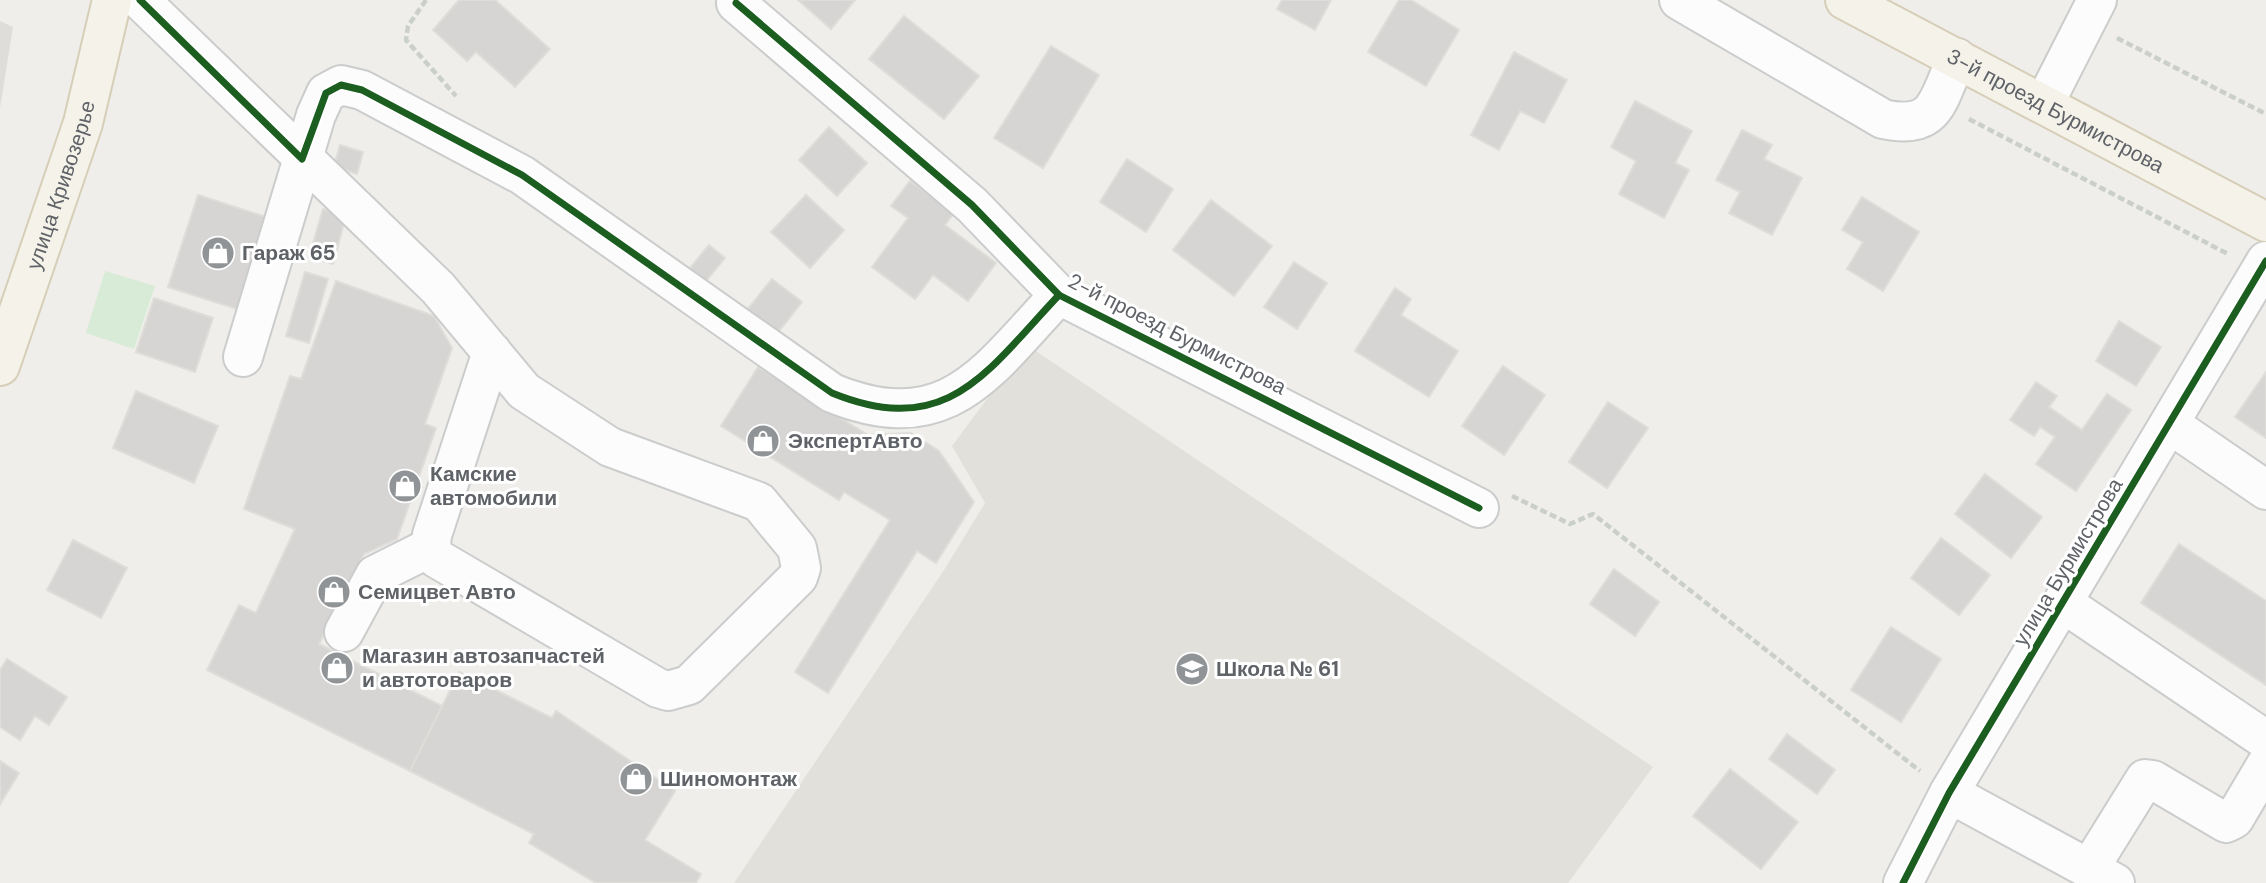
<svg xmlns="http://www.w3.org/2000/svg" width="2266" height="883" viewBox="0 0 2266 883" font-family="'DM Sans',sans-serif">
	<rect width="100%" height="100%" fill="#efeeea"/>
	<polygon fill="#dfddda" points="0,21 13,27 0,108"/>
	<polygon fill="#e2e0da" points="1027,345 1653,767 1568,883 734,883 944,570 985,503 952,446"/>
	<polygon fill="#d8ebd6" points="105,271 155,286 134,349 86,333"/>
	<g fill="#d6d5d3" stroke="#deddd9" stroke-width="2">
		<polygon points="459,0 495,0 550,49 515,87 476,52 467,61 433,30"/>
		<polygon points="798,0 855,0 831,29"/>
		<polygon points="1282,0 1331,0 1315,30 1277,9"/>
		<polygon points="1399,0 1411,0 1459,30 1426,86 1368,52"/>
		<polygon points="904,16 979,76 944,119 869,59"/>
		<polygon points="1051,46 1099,75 1043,168 994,138"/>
		<polygon points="1514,52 1567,80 1544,123 1520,111 1499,150 1471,135"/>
		<polygon points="1635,101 1692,131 1675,163 1689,170 1664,218 1619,194 1636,161 1611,147"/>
		<polygon points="829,127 867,163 837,196 799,160"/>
		<polygon points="1742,130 1772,145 1764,159 1802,178 1772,235 1729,213 1740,192 1716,180"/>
		<polygon points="340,145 363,152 357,174 334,166"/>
		<polygon points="1127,159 1173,189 1146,232 1100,202"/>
		<polygon points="910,181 954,213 945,225 996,263 968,301 933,275 915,299 872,267 908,218 891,206"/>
		<polygon points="198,195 269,218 240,310 168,287"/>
		<polygon points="806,195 844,230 810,268 771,232"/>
		<polygon points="1862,197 1919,232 1883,291 1847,269 1863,242 1842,230"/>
		<polygon points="1211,200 1272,246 1234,296 1173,250"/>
		<polygon points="323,209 346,216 333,264 309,257"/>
		<polygon points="709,245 725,258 706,281 690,268"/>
		<polygon points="1294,262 1327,283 1297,329 1264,307"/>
		<polygon points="305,272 328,279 309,343 286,336"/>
		<polygon points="772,279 802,302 772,340 742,316"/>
		<polygon points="336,281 434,316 452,348 425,424 436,428 397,539 364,554 319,644 442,706 410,771 207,670 239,605 256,613 295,529 244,509 290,376 301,379"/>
		<polygon points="1395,288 1411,299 1401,315 1458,351 1429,397 1355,351"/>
		<polygon points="154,298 213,318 195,372 136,352"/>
		<polygon points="2119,321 2161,347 2136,386 2096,361"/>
		<polygon points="1503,366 1545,395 1504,455 1462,426"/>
		<polygon points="758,367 868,435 911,433 939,451 974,502 936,563 917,551 828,693 795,672 890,520 844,492 839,500 721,426"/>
		<polygon points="2266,372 2266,438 2235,417"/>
		<polygon points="2036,382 2057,396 2049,407 2082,430 2107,394 2131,410 2076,491 2036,464 2055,437 2040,427 2034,436 2010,420"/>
		<polygon points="136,391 218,426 194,483 113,448"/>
		<polygon points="1608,402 1648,428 1607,488 1569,462"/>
		<polygon points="1985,474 2042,517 2011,558 1955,514"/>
		<polygon points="1941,538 1990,575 1959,615 1911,578"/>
		<polygon points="73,540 127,568 101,618 47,590"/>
		<polygon points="2179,544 2266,601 2266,685 2141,603"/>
		<polygon points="1614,569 1659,602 1635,636 1590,604"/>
		<polygon points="1891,627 1941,659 1901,722 1851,690"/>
		<polygon points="7,659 67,697 49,725 35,716 20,740 0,727 0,670"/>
		<polygon points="459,672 552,718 556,711 675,791 645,840 701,874 696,883 596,883 529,843 534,834 410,771"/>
		<polygon points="1787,734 1835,770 1817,794 1769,759"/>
		<polygon points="0,761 19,773 0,804"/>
		<polygon points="1730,769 1798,822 1761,869 1693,816"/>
	</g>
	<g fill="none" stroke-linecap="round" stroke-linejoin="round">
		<defs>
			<g id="minor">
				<polyline points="140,0 438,288 524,391 610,447 759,502 797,548 801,568 798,577 689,685 668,691 658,688 436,558 431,547 432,535 492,352"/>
				<path d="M1679,0l204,119c55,12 54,-19 74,-61"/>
				<polyline points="736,3 972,205 1059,295 1479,508"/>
				<polyline points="2044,104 2097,0"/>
				<path d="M243,357l73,-242 10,-22 15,-8 21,5 160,85 310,218c116,47 155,-22 227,-98"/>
				<polyline points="2171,425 2266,490"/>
				<polyline points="2063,603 2266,740"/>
				<polyline points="344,632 375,575 431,547"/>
				<polyline points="1949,793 2115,883"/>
				<polyline points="2089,869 2145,779 2153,780 2226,823 2234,819 2266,765"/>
				<polyline points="1903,883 1949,793 2266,261"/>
			</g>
			<g id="major">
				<path id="s1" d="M1845,0l421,222"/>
				<path id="s2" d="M0,366l83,-243 29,-123"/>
			</g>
		</defs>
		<use href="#minor" stroke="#cbcccc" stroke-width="42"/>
		<use href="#major" stroke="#d7ceb8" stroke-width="42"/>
		<g stroke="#cacfcc" stroke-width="4.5" stroke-dasharray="7 3.5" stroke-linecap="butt">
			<polyline points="426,0 408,26 406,40 456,96"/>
			<polyline points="2117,38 2266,114"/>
			<polyline points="1969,119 2228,254"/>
			<polyline points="1512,496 1570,524 1593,514 1920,771"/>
		</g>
		<use href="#minor" stroke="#fdfcfc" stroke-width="38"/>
		<use href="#major" stroke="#f4f2e9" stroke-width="38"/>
		<defs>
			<g id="cycleway">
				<path d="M140,0l162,159 24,-66 15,-8 21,5 160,85 310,218c116,47 155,-22 227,-98"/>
				<polyline points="736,3 972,205 1059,295 1479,508"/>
				<polyline points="1903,883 1949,793 2266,261"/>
			</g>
		</defs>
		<use href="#cycleway" stroke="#fff" stroke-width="11"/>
		<use href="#cycleway" stroke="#1b5e20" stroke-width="7"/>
	</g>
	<defs>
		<symbol id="shop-disc" viewBox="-11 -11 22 22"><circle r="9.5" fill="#919496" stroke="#fff"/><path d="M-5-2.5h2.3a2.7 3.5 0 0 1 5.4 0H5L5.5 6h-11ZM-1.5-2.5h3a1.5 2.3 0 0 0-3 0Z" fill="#fff"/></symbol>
		<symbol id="school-disc" viewBox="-11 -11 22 22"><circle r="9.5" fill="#919496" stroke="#fff"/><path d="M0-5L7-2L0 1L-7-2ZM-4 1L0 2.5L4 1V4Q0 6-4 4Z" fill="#fff"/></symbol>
	</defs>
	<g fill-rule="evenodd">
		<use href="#shop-disc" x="199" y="234" width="38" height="38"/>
		<use href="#shop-disc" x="744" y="422" width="38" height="38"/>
		<use href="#shop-disc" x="386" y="467" width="38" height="38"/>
		<use href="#shop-disc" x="315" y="573" width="38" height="38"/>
		<use href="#shop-disc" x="318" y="649" width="38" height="38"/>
		<use href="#school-disc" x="1173" y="650" width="38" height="38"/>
		<use href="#shop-disc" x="617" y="760" width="38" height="38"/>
	</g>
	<g text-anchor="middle" stroke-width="6" stroke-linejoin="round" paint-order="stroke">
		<g font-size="21" fill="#5f6368" stroke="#fff">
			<text dy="7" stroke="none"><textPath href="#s1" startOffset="238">3-й проезд Бурмистрова</textPath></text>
			<text dy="7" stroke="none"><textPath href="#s2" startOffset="191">улица Кривозерье</textPath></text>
			<text transform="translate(1177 334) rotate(27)" y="7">2-й проезд Бурмистрова</text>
			<text transform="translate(2068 562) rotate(-59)" y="7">улица Бурмистрова</text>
		</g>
		<g font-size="21" font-weight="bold" fill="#5f6368" stroke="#fff" text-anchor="start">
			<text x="242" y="260">Гараж 65</text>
			<text x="788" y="448">ЭкспертАвто</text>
			<text x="430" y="481">Камские<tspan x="430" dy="24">автомобили</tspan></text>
			<text x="358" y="599">Семицвет Авто</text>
			<text x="362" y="663">Магазин автозапчастей<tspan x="362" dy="24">и автотоваров</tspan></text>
			<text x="1216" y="676">Школа № 61</text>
			<text x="660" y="786">Шиномонтаж</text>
		</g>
	</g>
</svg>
